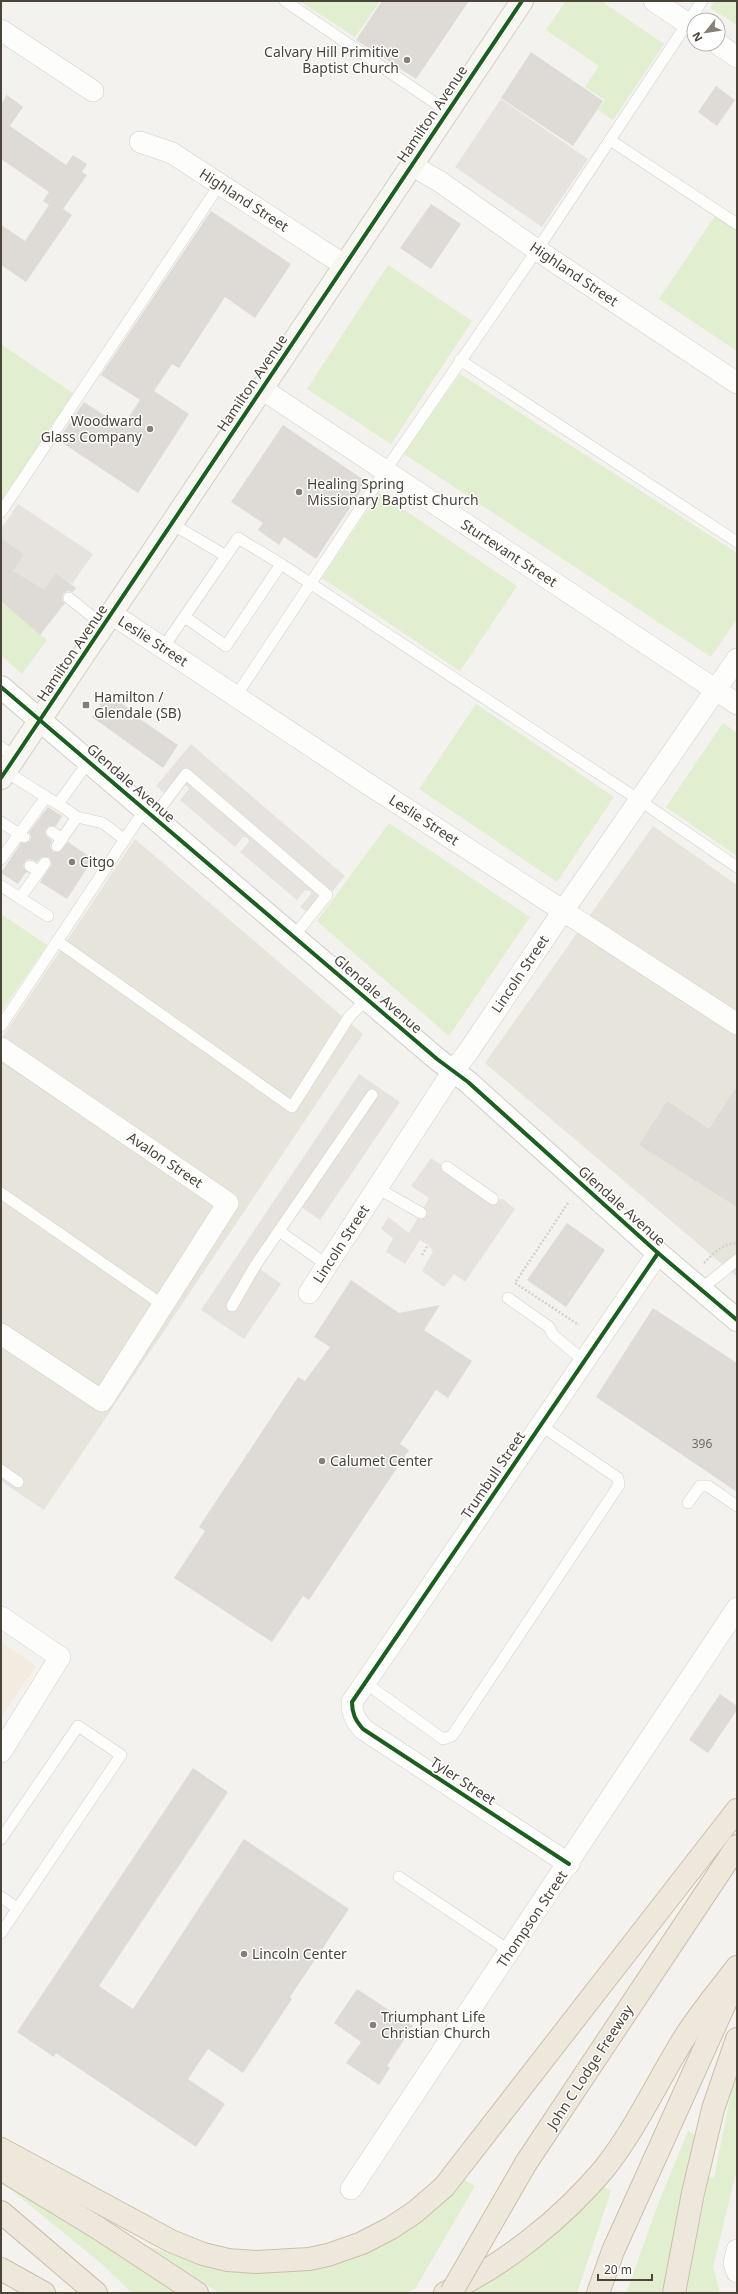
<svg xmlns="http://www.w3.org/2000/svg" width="738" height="2294" viewBox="0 0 738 2294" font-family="'Noto Sans',sans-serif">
	<rect width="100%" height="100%" fill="#f4f2ee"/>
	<g fill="#e7e4dc">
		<polygon points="653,826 737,885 737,1277 485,1063"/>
		<polygon points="135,839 363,1034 44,1510 1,1481 1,1039"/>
	</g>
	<polygon fill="#f3ebdf" points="1,1642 36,1666 1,1717"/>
	<g fill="#e1eecf">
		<polygon points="299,1 380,1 355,37"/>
		<polygon points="566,1 601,1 664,44 613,120 598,110 605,100 585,87 599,66 546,30"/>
		<polygon points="715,1 737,1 737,25 710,8"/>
		<polygon points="715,216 737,230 737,351 659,299"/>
		<polygon points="388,265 472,321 391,444 307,389"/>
		<polygon points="1,344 74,394 1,502"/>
		<polygon points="460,374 737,553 737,619 711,657 404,454"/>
		<polygon points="379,493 517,586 460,671 322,578"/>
		<polygon points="1,601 47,640 22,674 1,655"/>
		<polygon points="476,704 614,797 557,882 419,789"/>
		<polygon points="723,723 737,733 737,856 666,807"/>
		<polygon points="389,823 530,917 449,1036 317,921"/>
		<polygon points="1,914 47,945 1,1012"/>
		<polygon points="737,2073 737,2169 713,2267 720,2293 686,2293 709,2177 714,2178 732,2088"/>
		<polygon points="688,2131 697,2136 666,2293 626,2293 659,2202"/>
		<polygon points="462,2178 475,2186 415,2289 405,2293 219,2293 146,2245 179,2257 221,2268 356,2255 385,2244 405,2229"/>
		<polygon points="7,2179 182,2293 132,2293 103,2265 4,2184"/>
		<polygon points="602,2186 611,2191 577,2293 470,2293 529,2256 559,2230"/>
	</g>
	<g fill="#e6e3df">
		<polygon points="501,99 588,159 542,227 455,167"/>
		<polygon points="18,504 93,554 72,584 56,573 44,589 13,571 23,554 1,538 1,529"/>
		<polygon points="191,744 345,876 312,916 300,907 311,894 310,891 305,890 297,900 240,852 249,842 248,838 243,837 235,847 180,800 189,789 187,786 183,785 171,799 156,786"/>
		<polygon points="359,1074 400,1102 320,1220 297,1204 256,1266 281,1284 244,1339 201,1310"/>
		<polygon points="431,1158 493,1199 503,1199 515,1209 465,1282 454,1274 444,1287 422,1271 433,1251 428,1245 420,1240 405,1264 386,1252 393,1238 381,1229 388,1217 409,1233 429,1198 411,1186"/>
	</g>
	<g fill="#dedbd6">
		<polygon points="382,1 469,1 416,79 356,40"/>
		<polygon points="531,52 603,101 573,146 501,98"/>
		<polygon points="716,86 735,100 717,126 698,112"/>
		<polygon points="7,95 23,107 10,126 66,165 73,155 87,164 82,172 87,175 63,209 72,215 26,282 1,265 1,225 25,241 49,205 43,201 49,192 1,159 1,104"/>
		<polygon points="431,204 461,224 431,269 400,248"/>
		<polygon points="211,211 291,264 255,318 225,297 179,368 172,364 154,391 189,414 138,493 58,440 84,402 122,427 140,400 101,375"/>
		<polygon points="283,425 367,482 316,559 284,537 279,545 258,530 263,523 231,502"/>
		<polygon points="1,538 24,554 13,571 44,589 56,573 76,588 73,592 67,591 63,594 62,600 65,603 40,635 1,601"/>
		<polygon points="107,694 136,713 134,715 178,745 163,768 92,717"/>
		<polygon points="48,807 62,816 56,826 49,826 45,831 46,835 52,841 50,846 53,852 60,852 68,842 93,859 67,899 40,882 52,864 49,857 42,857 37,862 30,859 26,860 23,866 29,873 26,872 18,884 1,873 21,843 30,841 31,837 29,832"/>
		<polygon points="737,1086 737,1207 639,1145 667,1101 709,1129"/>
		<polygon points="567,1223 605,1250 566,1307 527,1280"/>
		<polygon points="351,1280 399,1313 440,1305 424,1330 472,1361 448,1398 436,1390 400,1444 409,1450 309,1600 303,1596 272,1642 174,1578 205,1531 199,1527 298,1377 305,1381 330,1347 314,1337"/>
		<polygon points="653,1308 737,1363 737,1492 596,1397"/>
		<polygon points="720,1694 737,1706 737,1710 708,1753 689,1740"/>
		<polygon points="193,1768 228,1792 99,1986 133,2009 244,1839 349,1909 290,1997 292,1999 243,2073 208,2049 188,2079 225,2104 196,2147 56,2053 54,2057 17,2032"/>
		<polygon points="357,1989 413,2026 387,2066 390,2068 379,2085 346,2063 361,2042 334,2023"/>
	</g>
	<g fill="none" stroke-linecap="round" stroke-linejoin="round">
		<defs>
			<g id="service">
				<polyline points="285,1 447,111"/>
				<polyline points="610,140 737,224"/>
				<polyline points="460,360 737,542"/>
				<polyline points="1,512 220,184"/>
				<polyline points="281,564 639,800 737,867"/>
				<polyline points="69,598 104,626"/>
				<polyline points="185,617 226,646 281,564 238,538 226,556"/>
				<polyline points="163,648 226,556 172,524"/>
				<polyline points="236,696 385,471 537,250 702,1"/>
				<polyline points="1,747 14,757"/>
				<polyline points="89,761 58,804 77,817 103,823 125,840"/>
				<polyline points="5,771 46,797"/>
				<polyline points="154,816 186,774 327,895 294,936"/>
				<polyline points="1,822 24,837"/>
				<polyline points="52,832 62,839"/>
				<polyline points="57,846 77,817"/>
				<polyline points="1,859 46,797 58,804"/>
				<polyline points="30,866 39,871"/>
				<polyline points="1,886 20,898 45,863"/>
				<polyline points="20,898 48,916"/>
				<polyline points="57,941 292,1107 349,1017 367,999"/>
				<polyline points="1,1026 145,809"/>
				<polyline points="447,1167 493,1199"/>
				<polyline points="377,1188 421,1213"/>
				<polyline points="1,1193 163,1305"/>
				<polyline points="279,1231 327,1265"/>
				<polyline points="701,1289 737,1260"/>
				<polyline points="508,1298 549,1327 553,1335 584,1361"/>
				<polyline points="232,1306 255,1266 372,1095"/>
				<polyline points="1,1470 18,1482"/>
				<polyline points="688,1503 700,1486 708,1486 737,1506"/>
				<polyline points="364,1682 443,1739 452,1736 619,1485 618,1478 540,1425"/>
				<polyline points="1,1839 78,1726 121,1755 1,1933"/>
				<polyline points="399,1877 510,1951"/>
				<polyline points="1,1897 17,1908"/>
			</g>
			<g id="minor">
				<polyline points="654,1 694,28"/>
				<polyline points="1,30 93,91"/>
				<polyline points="718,44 737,57"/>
				<polyline points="140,142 172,153 344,265"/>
				<polyline points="411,165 439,181 537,250 737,383"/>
				<polyline points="262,389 737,704"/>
				<polyline points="112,614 365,782 737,1024"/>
				<polyline points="1,1048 228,1203 102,1401 1,1334"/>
				<polyline points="309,1293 453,1071 468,1052 563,911 737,659"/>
				<polyline points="1,1617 60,1657 1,1752"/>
				<path d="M569,1864l-206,-135c-8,-9 -11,-16 -11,-27l306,-449"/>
				<polyline points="351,2189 737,1608"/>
				<polyline points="737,2250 734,2263 737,2272"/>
			</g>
			<polyline id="tertiary" points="1,687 437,1059 468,1082 658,1253 737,1320"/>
			<polyline id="secondary" points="1,778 522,1"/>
			<g id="motorway">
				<polyline points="1,2149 171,2241 203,2254 228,2260 256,2262 309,2259 328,2255 362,2243 391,2228 415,2212 444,2187 737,1810"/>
				<polyline points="526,2163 737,1846"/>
				<polyline points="1,2169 98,2228 197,2293"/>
				<polyline points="1,2212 96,2293"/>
				<polyline points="1,2269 44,2293"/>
				<path d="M445,2293c59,-28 117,-74 159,-124 31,-39 53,-87 79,-129 16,-26 36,-49 54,-73"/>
				<polyline points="598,2293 613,2251 731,1990"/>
				<polyline points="674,2293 693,2193 713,2109 737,2039"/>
			</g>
		</defs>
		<use href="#service" stroke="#d2d0cb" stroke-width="12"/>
		<use href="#minor" stroke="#d2d0cb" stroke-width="22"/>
		<use href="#tertiary" stroke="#d2d0cb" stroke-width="24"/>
		<use href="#secondary" stroke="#d3cfc5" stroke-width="24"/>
		<use href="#motorway" stroke="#ccbfa9" stroke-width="24"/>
		<g stroke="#d3d2cc" stroke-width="2.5" stroke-dasharray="2 2" stroke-linecap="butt">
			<polyline points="568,1203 515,1283 579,1325"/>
			<polyline points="422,1255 428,1245"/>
			<path d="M704,1263c9,-9 19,-20 33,-20"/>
		</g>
		<use href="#service" stroke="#fdfdfc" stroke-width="11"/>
		<use href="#minor" stroke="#fdfdfc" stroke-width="21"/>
		<use href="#tertiary" stroke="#fdfdfc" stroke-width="22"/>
		<use href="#secondary" stroke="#f7f6f1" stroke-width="22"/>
		<use href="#motorway" stroke="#ede8db" stroke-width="22"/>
		<defs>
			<polyline id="motorway-bridge" points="451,2293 526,2163"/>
		</defs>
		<use href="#motorway-bridge" stroke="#ccbfa9" stroke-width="24" stroke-linecap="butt"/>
		<use href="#motorway-bridge" stroke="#ede8db" stroke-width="22"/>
		<defs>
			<g id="cycleway">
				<polyline points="1,687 437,1059 468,1082 658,1253 737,1320"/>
				<polyline points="1,778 522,1"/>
				<path d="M569,1864l-206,-135c-8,-9 -11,-16 -11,-27l306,-449"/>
			</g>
		</defs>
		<use href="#cycleway" stroke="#fff" stroke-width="6"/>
		<use href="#cycleway" stroke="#1b5e20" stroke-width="4"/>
	</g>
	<g fill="#868178" stroke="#fff" stroke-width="1.5">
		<circle cx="407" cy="60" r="4"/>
		<circle cx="150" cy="429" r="4"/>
		<circle cx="299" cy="492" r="4"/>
		<rect x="82" y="701" width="8" height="8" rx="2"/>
		<circle cx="72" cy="862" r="4"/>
		<circle cx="322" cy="1461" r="4"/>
		<circle cx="244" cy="1954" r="4"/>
		<circle cx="373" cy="2025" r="4"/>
	</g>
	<g text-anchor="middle" stroke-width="3" stroke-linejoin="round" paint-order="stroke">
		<g font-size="12" fill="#706a61">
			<text x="702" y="1448">396</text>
		</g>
		<g font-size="14" fill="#4b4439" stroke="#fff" text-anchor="start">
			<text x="399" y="57" text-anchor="end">Calvary Hill Primitive<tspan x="399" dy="16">Baptist Church</tspan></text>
			<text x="142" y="426" text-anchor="end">Woodward<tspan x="142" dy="16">Glass Company</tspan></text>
			<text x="307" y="489">Healing Spring<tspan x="307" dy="16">Missionary Baptist Church</tspan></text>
			<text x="94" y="702">Hamilton /<tspan x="94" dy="16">Glendale (SB)</tspan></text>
			<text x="80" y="867">Citgo</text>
			<text x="330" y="1466">Calumet Center</text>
			<text x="252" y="1959">Lincoln Center</text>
			<text x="381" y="2022">Triumphant Life<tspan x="381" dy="16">Christian Church</tspan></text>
		</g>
		<g font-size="14" fill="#4b4439" stroke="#fff">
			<text transform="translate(432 114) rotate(-56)" y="5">Hamilton Avenue</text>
			<text transform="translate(244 200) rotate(33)" y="5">Highland Street</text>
			<text transform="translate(574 274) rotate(34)" y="5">Highland Street</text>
			<text transform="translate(252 383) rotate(-56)" y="5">Hamilton Avenue</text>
			<text transform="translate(509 553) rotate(33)" y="5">Sturtevant Street</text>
			<text transform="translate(153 641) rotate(33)" y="5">Leslie Street</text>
			<text transform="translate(72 653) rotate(-56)" y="5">Hamilton Avenue</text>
			<text transform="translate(131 783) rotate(41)" y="5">Glendale Avenue</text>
			<text transform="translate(424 820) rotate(33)" y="5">Leslie Street</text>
			<text transform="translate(520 974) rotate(-56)" y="5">Lincoln Street</text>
			<text transform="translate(378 994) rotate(41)" y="5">Glendale Avenue</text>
			<text transform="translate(165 1160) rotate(34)" y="5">Avalon Street</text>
			<text transform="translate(622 1206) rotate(42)" y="5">Glendale Avenue</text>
			<text transform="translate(341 1244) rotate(-57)" y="5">Lincoln Street</text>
			<text transform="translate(493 1475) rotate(-56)" y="5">Trumbull Street</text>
			<text transform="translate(463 1781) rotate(33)" y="5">Tyler Street</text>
			<text transform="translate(532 1919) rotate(-56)" y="5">Thompson Street</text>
			<text transform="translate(590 2067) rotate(-57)" y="5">John C Lodge Freeway</text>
		</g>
	</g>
	<rect width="738" height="2294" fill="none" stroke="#4b4439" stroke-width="4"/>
	<g transform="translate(706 32) rotate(240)"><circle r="19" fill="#ffffff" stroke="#b7b4b0"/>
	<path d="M0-3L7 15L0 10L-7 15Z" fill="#868178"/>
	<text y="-6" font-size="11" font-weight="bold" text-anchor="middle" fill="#4b4439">N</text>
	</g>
	<path d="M598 2274v6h54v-6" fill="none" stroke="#4b4439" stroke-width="2"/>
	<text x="604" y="2274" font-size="12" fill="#4b4439" stroke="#ffffff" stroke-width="3" paint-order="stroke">20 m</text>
</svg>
